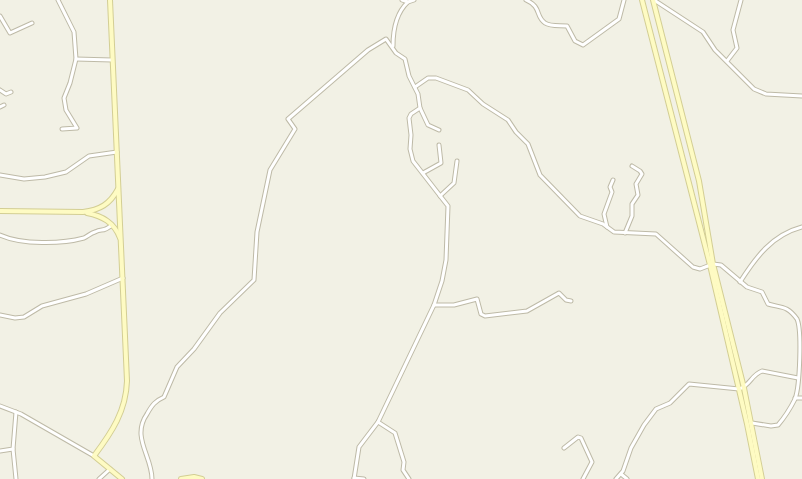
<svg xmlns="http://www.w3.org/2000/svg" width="802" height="479" viewBox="0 0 802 479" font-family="Mulish,sans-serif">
	<rect width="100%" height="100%" fill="#f2f1e5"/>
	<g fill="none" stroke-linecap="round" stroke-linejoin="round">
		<defs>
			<g id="street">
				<polyline points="58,0 74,32 76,59 70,83 64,98 66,110 77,128 62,129"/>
				<polyline points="402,0 408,2 414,0"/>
				<path d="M526,0c16,7 9,16 19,23 6,4 16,2 22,3l8,15 8,4 36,-26 5,-19"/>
				<polyline points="654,0 703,32 715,50 754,89 766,94 802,96"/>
				<polyline points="0,16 10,33 32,23"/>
				<path d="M393,46c0,-15 3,-33 15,-44"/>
				<polyline points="76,59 112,60"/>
				<polyline points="727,61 737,48 733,30 741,0"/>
				<path d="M415,87l13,-9h8l32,12 15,14 25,16 8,12 12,12 12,31 40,41 23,8 11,8 42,2 37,33 7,2 13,-5 8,1 26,22 15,5 6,12c13,4 19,1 29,15 5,11 3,67 -2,80 -4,8 -11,19 -17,26l-7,1 -19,-3"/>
				<polyline points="0,90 6,94 11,92"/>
				<polyline points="0,107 4,105"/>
				<polyline points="420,108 428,125 439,130"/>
				<polyline points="423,173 441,163 439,145"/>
				<polyline points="0,175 24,179 45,177 66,172 89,156 117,152"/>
				<polyline points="440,196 454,183 457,161"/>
				<polyline points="607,227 604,214 612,192 610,187 613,180"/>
				<polyline points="625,233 632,216 632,204 638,195 636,184 642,174 640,171 632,166"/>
				<path d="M0,235c22,10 62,9 84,3 4,-2 7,-5 11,-6 8,-4 7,1 17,-7"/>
				<path d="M740,282c16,-25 32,-47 62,-55"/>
				<polyline points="434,305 454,305 477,299 481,314 485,316 527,311 559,293 566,300 571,301"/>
				<polyline points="0,315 15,318 24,317 42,306 86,294 123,278"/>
				<polyline points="795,398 802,398"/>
				<polyline points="0,406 21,414 94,456"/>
				<polyline points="378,422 395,433 404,462 403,470 409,479"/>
				<polyline points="564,448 578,437 581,438 592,462 583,479"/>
				<polyline points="13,449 16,479"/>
				<polyline points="0,451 13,449 16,412"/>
				<polyline points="621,474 627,479"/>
				<polyline points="354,478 364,479"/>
				<polyline points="99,479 110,469"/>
				<path d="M152,479c0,-23 -21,-42 -5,-65 5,-9 8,-13 17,-17l13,-30 17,-18 26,-36 34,-33 3,-48 13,-62 25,-41 -7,-10 80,-69 18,-11 10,14 9,6 4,17 9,18 2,14 -9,6 -2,4 2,17 -1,14 3,12 35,45 -2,54 -4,21 -8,24 -56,117 -19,25 -5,32"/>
				<path d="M616,479l7,-8 8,-23 13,-23 12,-16 14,-6 19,-19 50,5c11,-3 12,-14 23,-18l36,7"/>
			</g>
			<g id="secondary">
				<path d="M110,0l17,381c-1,30 -15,51 -33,75l28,23"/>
				<polyline points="642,0 710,265 747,424 758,479"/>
				<polyline points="653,0 699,181 713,264 744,388 762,479"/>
				<path d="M0,211l83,1c17,-2 27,-8 35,-23"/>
				<path d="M87,213c15,3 27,9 33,25"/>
				<polyline points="181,479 194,477 202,479"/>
			</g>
		</defs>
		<use href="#street" stroke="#bebaa7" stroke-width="5"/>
		<use href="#secondary" stroke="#d3ce94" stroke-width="6"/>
		<use href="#street" stroke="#fff" stroke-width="3"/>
		<use href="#secondary" stroke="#fefbc3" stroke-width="4"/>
	</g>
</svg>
